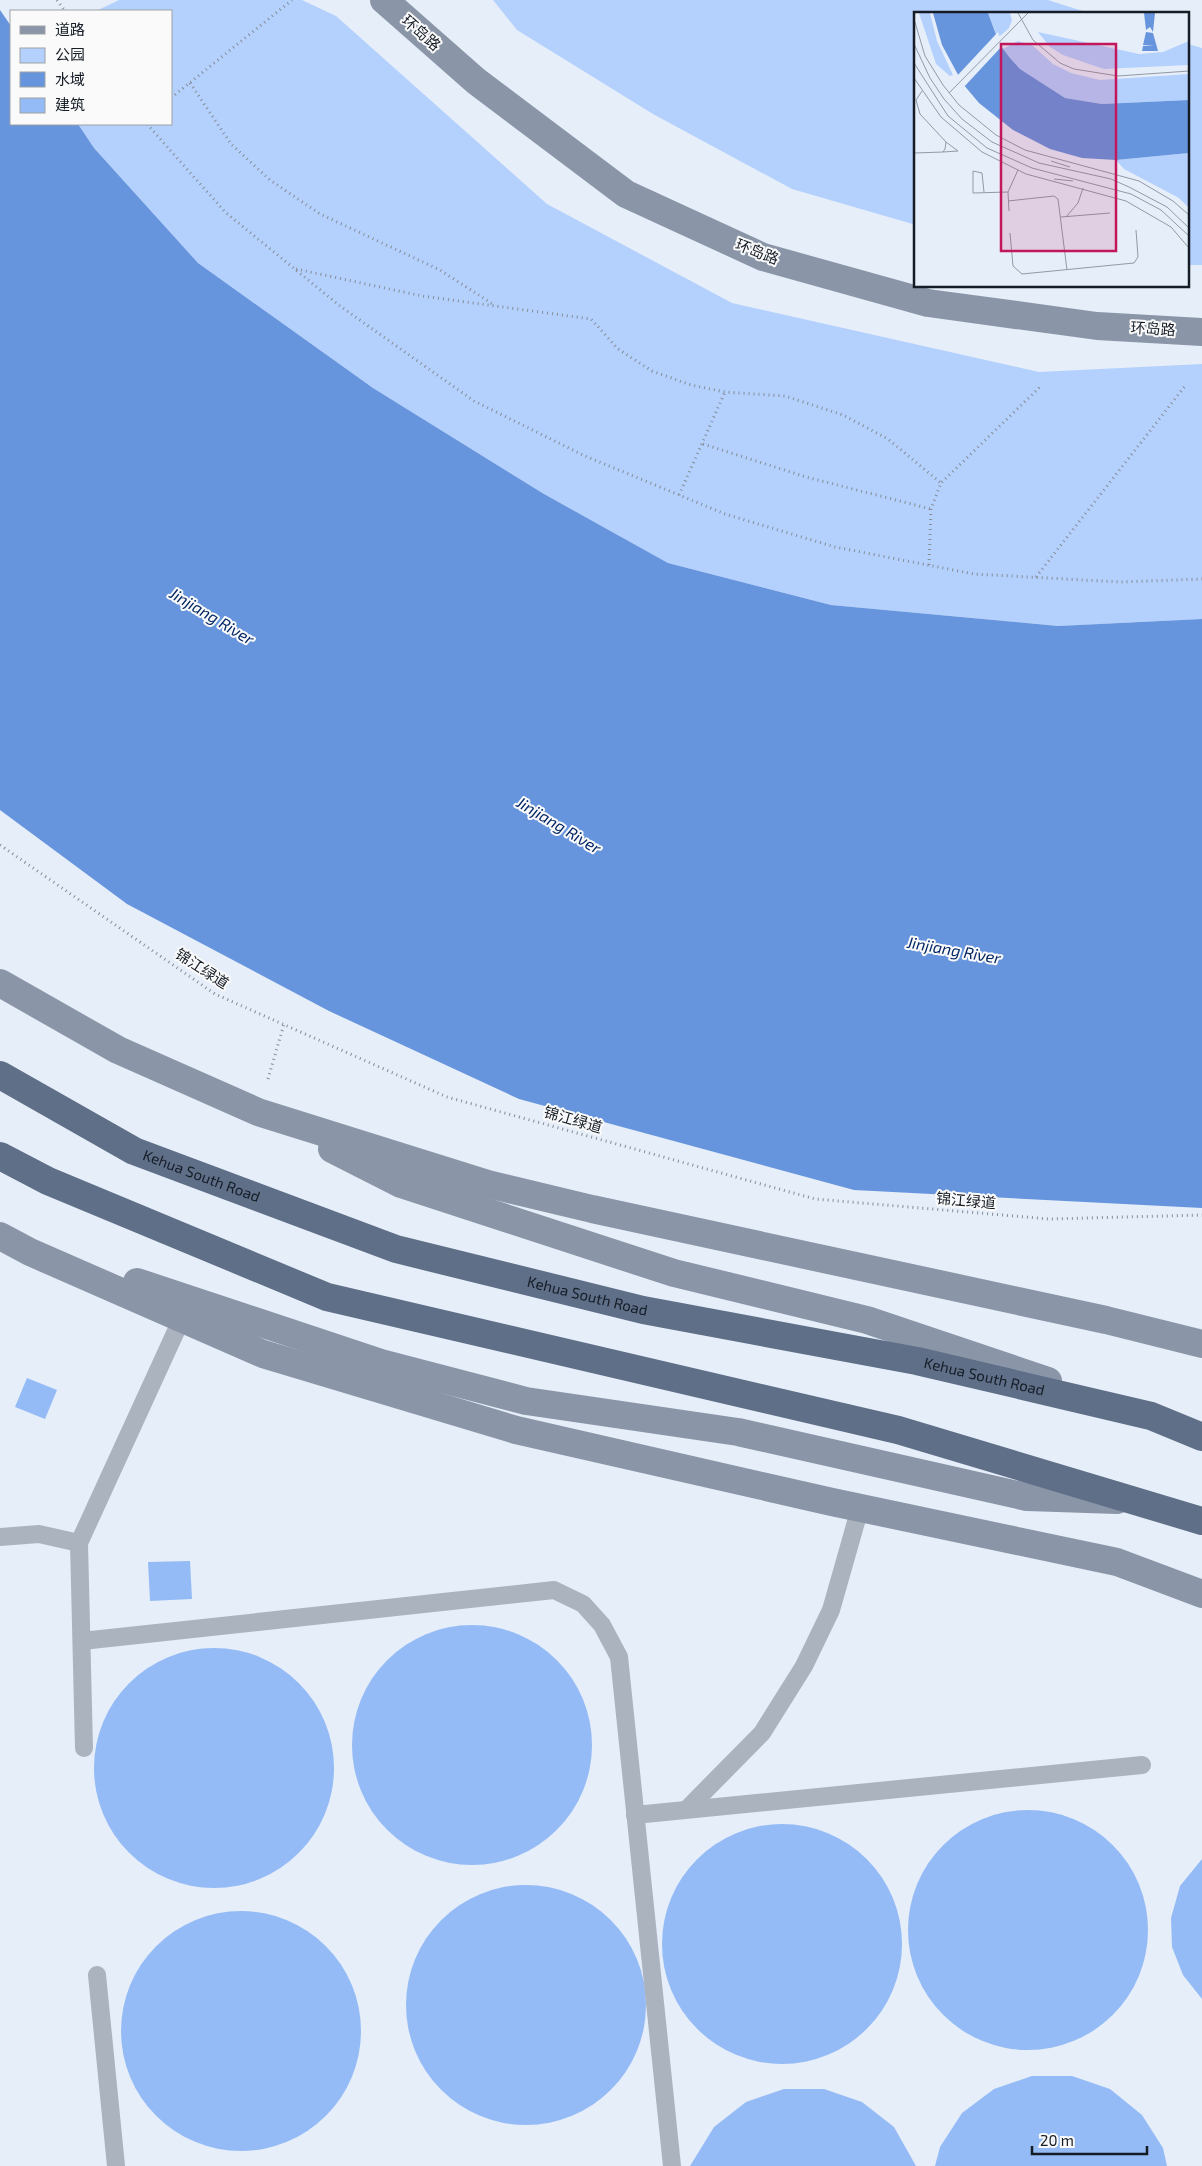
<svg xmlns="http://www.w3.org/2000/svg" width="1202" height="2166" viewBox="0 0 1202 2166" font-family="'Exo 2','Noto Sans SC',sans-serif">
	<rect width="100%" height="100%" fill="#e6eef9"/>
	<g fill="#b4d1fe">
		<polygon points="119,0 302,0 336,16 547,204 732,303 1039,372 1202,364 1202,619 1058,626 831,605 668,563 544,494 373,388 198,263 94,148 78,124 171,124 171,11 96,11"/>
		<polygon points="493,0 1048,0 1092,14 916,14 916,225 792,189 653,114 517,30"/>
		<polygon points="1188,44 1202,48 1202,265 1188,265"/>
	</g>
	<polygon fill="#6795dd" points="0,10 11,26 11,124 78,124 94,148 198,263 373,388 544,494 668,563 831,605 1058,626 1202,619 1202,1208 854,1190 519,1099 329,1011 127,904 0,810"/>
	<g fill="#95bbf6">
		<polygon points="27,1378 57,1390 45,1419 15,1407"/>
		<polygon points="190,1561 192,1599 150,1601 148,1562"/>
		<circle cx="472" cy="1745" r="120"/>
		<circle cx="214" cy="1768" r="120"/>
		<circle cx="1028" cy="1930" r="120"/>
		<circle cx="782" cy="1944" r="120"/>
		<polygon points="1202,1859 1202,1999 1183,1975 1172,1947 1171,1918 1180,1886"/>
		<circle cx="526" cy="2005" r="120"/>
		<circle cx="241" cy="2031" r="120"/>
		<polygon points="1032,2076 1072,2076 1110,2089 1142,2115 1163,2148 1167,2166 935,2166 940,2147 962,2113 994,2089"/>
		<polygon points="784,2089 824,2089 862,2102 894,2127 916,2166 690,2166 714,2127 746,2102"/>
	</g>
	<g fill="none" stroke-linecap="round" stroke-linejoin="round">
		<g stroke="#858d97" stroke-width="3" stroke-dasharray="1 4" stroke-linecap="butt">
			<polyline points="57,0 65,11"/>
			<polyline points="190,83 231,144 270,180 320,214 440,270 494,305"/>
			<polyline points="171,98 292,0"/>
			<polyline points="147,124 225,212 340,306 474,401 585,456 725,514 835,547 974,574 1120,582 1202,579"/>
			<polyline points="296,269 422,296 591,319 618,349 652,371 691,385 725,392 785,396 843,415 888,439 941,483"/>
			<polyline points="703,444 806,477 931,509"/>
			<polyline points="679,495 725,392"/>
			<polyline points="929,565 931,509 941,483 1042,385"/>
			<polyline points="1036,577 1185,386"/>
			<polyline points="0,845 215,994 447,1097 815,1199 1049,1219 1202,1215"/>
			<polyline points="268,1079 284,1024"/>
		</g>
		<g stroke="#abb3bf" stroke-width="18">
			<polyline points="0,1537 39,1534 79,1543"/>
			<polyline points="82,1641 554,1590 583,1604 602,1625 619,1657 672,2166"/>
			<polyline points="84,1748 79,1543 182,1318"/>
			<polyline points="687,1809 762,1733 804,1666 831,1610 860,1508"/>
			<polyline points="635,1815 1142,1765"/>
			<polyline points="97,1975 116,2166"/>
		</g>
		<g stroke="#8a96a8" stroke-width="28">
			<polyline points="384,0 476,81 626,194 763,257 928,303 1097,326 1202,332"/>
			<polyline points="0,983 118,1050 258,1112 488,1184 592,1209 1106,1320 1202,1344"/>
			<polyline points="332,1149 401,1184 674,1273 867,1320 1048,1381"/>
			<polyline points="0,1236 30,1252 263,1354 516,1430 832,1502 1117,1562 1202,1594"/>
			<polyline points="137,1282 381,1363 526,1401 738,1432 1027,1497 1117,1500"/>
		</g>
		<g stroke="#5f6f88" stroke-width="28">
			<path id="s1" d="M0,1075l134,76 262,98 247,61 274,51 234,55 51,21"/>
			<polyline points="0,1156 48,1181 327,1297 898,1430 1202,1521"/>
		</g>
	</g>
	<g text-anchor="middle" stroke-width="4" stroke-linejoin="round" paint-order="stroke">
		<g font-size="15" fill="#151c26" stroke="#fafafa">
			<text transform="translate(421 33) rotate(41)" y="5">环岛路</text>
			<text transform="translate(757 252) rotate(21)" y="5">环岛路</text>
			<text transform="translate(1153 329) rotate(3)" y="5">环岛路</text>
			<text transform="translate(202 969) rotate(33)" y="5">锦江绿道</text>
			<text transform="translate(573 1120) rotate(16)" y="5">锦江绿道</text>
			<text dy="5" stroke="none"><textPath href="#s1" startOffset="226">Kehua South Road</textPath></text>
			<text transform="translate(966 1201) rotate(5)" y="5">锦江绿道</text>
			<text dy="5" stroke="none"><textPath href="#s1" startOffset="631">Kehua South Road</textPath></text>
			<text dy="5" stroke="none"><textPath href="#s1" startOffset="1036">Kehua South Road</textPath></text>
		</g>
		<g font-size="16" font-style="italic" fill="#002664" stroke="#fafafa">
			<text transform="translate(212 616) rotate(31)" y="6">Jinjiang River</text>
			<text transform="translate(559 825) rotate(31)" y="6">Jinjiang River</text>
			<text transform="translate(954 950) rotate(10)" y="6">Jinjiang River</text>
		</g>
	</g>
	<g transform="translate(914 12)">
		<rect width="275" height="275" fill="#e6eef9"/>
		<path d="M5,1h11l7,28 16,34 -3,1 -14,-12zM74,1h22l2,7 -3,8 -11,10zM124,20l101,22 24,-2 26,-11v24l-85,4 -41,-14 -13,-8zM104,29l15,5 20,18 18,9 29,7 89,-6v26l-87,4 -37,-6 -45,-29 -10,-11 -7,-9zM275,141v55l-10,-10 -55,-29 -8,-9z" fill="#b4d1fe"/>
		<path d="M19,1h55l12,32 10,13 10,11 45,29 37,6 87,-4v53l-73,7 -34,-2 -32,-9 -37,-19 -34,-27 -16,-19 -21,-39zM230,1h11l-2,19 -3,-5 -4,3zM232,20l7,1 5,18h-16l1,-5 11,-1h-11z" fill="#6795dd"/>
		<path d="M84,20l5,13 -40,43 -7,-11z" fill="#e6eef9"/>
		<path fill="none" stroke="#929aa5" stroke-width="1" d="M104,1l15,27 27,23 14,6 44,7 71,-5M0,7l11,37 18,29 16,20 37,30 29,15 114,31 34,20 16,14M0,32l16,34 14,21 18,20 30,23 47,21 72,16 18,8 38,20 22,21M0,51l34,53 39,32 45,20 99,26 30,16 28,26M0,66l27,39 41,35 44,22 100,27 45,26 18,21M35,81l79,-80M29,140l15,-1 -12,-9M0,141l29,-1 2,-3 1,-7 -26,-28 -4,-14 6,-9M137,149l19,6M140,167l19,2M70,180l-2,-19 -9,-2v22l35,-1M94,189l46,-5 4,3 9,71M95,199l-1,-19 10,-22M147,205l49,-4M152,205l12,-14 5,-15M96,221l3,33 9,8 112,-11 4,-6 -2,-27"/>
		<path fill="#c2185b" fill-opacity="0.15" stroke="#c2185b" stroke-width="2.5" d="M87,32h115v207h-115z"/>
		<rect width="275" height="275" fill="none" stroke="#151c26" stroke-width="2.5"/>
	</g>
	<rect x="10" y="10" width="162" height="115" fill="#fafafa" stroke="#9ea1a5"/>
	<rect x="20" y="26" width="25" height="8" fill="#8a96a8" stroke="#9ea1a5"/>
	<text x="55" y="35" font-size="15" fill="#151c26">道路</text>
	<rect x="20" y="48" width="25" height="15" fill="#b4d1fe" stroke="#9ea1a5"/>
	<text x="55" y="60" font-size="15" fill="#151c26">公园</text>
	<rect x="20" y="72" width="25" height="15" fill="#6795dd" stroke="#9ea1a5"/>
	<text x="55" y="85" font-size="15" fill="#151c26">水域</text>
	<rect x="20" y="98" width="25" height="15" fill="#95bbf6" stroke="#9ea1a5"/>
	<text x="55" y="110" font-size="15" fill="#151c26">建筑</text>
	<path d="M1032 2146v8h115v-8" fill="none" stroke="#151c26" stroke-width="2.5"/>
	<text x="1040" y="2146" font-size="15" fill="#151c26" stroke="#fafafa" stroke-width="4" paint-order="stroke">20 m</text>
</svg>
